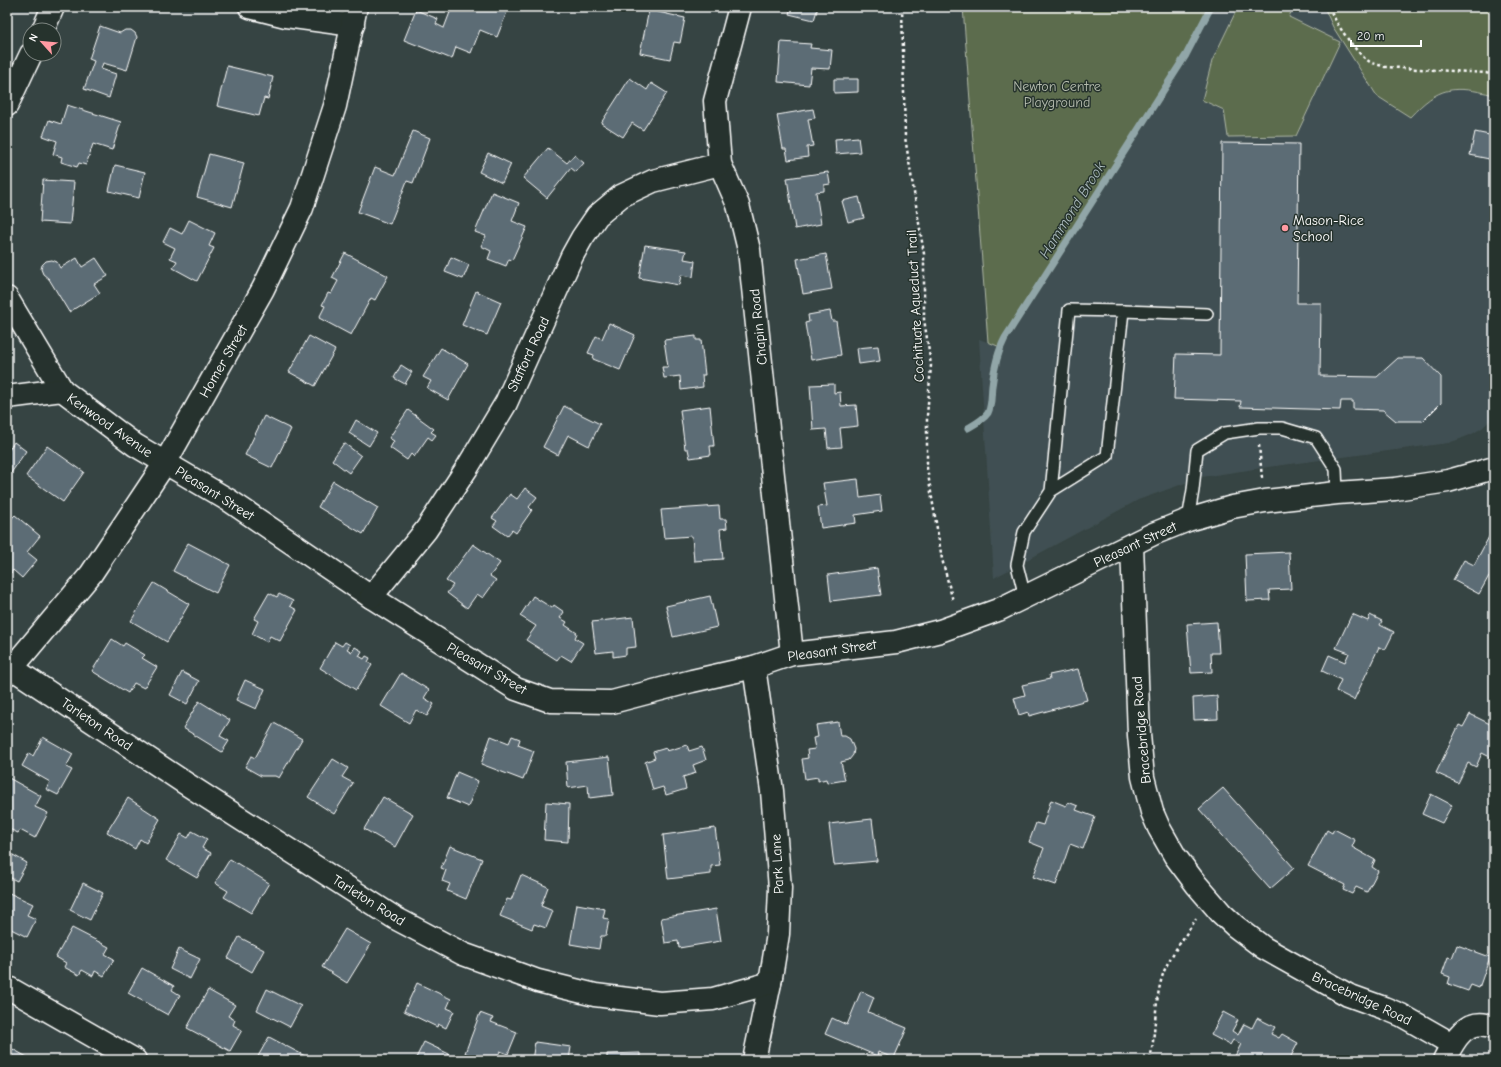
<svg xmlns="http://www.w3.org/2000/svg" width="1501" height="1067" viewBox="0 0 1501 1067" font-family="'Comic Neue',sans-serif">
	<rect width="100%" height="100%" fill="#364443"/>
	<filter id="ink" filterUnits="userSpaceOnUse"><feTurbulence type="fractalNoise" baseFrequency=".025" numOctaves="2"/><feDisplacementMap in="SourceGraphic" scale="8" xChannelSelector="R" yChannelSelector="G"/><feConvolveMatrix kernelMatrix="1 2 1 2 8 2 1 2 1" color-interpolation-filters="sRGB"/></filter>
	<g filter="url(#ink)">
		<polygon fill="#415052" points="1211,7 1324,7 1333,27 1423,103 1438,93 1456,89 1477,91 1494,95 1494,417 1482,428 1472,434 1460,439 1448,443 1268,467 1202,477 1138,500 994,578 979,339 1000,347 1186,55"/>
		<g fill="#5c6c4e" stroke="#aeb6a6">
			<polygon points="963,7 1211,7 1186,55 1000,347 988,342"/>
			<polygon points="1238,7 1293,7 1289,17 1340,42 1296,136 1228,137 1224,110 1202,100 1212,61"/>
			<path d="M1324,7h170v88c-41,-10 -55,-9 -84,22l-33,-21 -44,-69z"/>
		</g>
		<g fill="none" stroke-linecap="round" stroke-linejoin="round">
			<path stroke="#91a6a8" stroke-width="7" d="M968,428c7,-4 15,-8 20,-15 4,-8 3,-18 4,-27 2,-17 5,-33 13,-48l181,-283 25,-48"/>
		</g>
		<g fill="#5c6c75" stroke="#fff">
			<polygon points="452,7 509,7 497,37 480,30 471,53 456,47 452,59 404,40 416,10 438,19 436,24 444,28"/>
			<polygon points="791,7 818,7 814,20 789,14"/>
			<polygon points="649,10 685,18 680,43 674,42 670,59 640,53"/>
			<polygon points="100,26 120,33 125,30 131,30 135,33 137,37 127,70 103,63 101,69 116,74 109,98 84,89 94,61 89,59"/>
			<polygon points="781,42 811,44 810,48 832,50 830,69 811,68 809,85 778,82"/>
			<polygon points="227,66 273,77 268,99 264,98 259,116 217,106"/>
			<polygon points="630,78 647,90 651,83 667,93 643,130 632,123 623,137 601,123"/>
			<polygon points="834,79 858,79 858,92 834,93"/>
			<polygon points="67,105 121,122 112,150 93,144 86,165 79,163 77,167 61,162 62,157 53,154 57,141 43,136 49,120 61,124"/>
			<polygon points="813,109 815,118 808,119 813,146 807,147 808,157 788,160 786,149 783,149 777,115"/>
			<polygon points="413,131 430,138 413,183 407,181 390,224 358,212 375,167 395,175"/>
			<polygon points="1475,132 1494,136 1494,160 1470,155"/>
			<polygon points="858,137 860,152 836,154 835,139"/>
			<polygon points="1222,143 1299,144 1297,303 1321,303 1320,376 1377,377 1398,358 1423,358 1441,377 1441,403 1423,421 1396,421 1383,410 1353,409 1353,401 1341,401 1340,410 1240,407 1241,401 1174,399 1176,354 1220,355"/>
			<polygon points="548,148 567,163 574,155 584,163 576,172 571,168 547,198 523,178"/>
			<polygon points="488,153 511,164 502,183 479,172"/>
			<polygon points="209,154 244,163 232,207 197,197"/>
			<polygon points="115,165 145,172 139,198 109,191"/>
			<polygon points="828,172 830,184 824,185 824,191 816,192 821,224 795,229 787,178"/>
			<polygon points="43,180 74,182 70,224 40,222"/>
			<polygon points="492,192 519,203 512,221 527,227 512,260 509,259 506,266 488,259 491,251 481,246 486,236 475,232"/>
			<polygon points="859,197 864,218 848,222 842,201"/>
			<polygon points="189,220 215,233 209,246 214,248 197,281 173,268 177,261 170,258 175,248 163,242 170,228 182,234"/>
			<polygon points="645,245 686,251 684,259 695,261 693,277 681,275 679,285 639,278"/>
			<polygon points="345,253 388,276 375,300 371,298 351,335 319,318 325,306 322,305 328,293 331,294 338,281 332,278"/>
			<polygon points="826,254 832,289 803,294 797,259"/>
			<polygon points="451,257 469,265 463,279 445,272"/>
			<polygon points="77,258 82,267 96,258 108,276 94,284 100,293 69,312 49,279 43,274 41,269 42,265 46,261 52,260 57,262 60,268"/>
			<polygon points="476,291 501,302 487,335 462,325"/>
			<polygon points="830,311 832,321 836,321 841,355 811,360 805,323 809,322 808,315"/>
			<polygon points="609,323 635,335 620,370 593,359 594,355 588,353 596,336 602,339"/>
			<polygon points="309,336 335,350 315,386 289,372"/>
			<polygon points="696,336 696,340 701,340 705,375 702,375 703,387 681,390 680,376 664,378 662,367 668,367 664,340"/>
			<polygon points="878,346 880,361 859,364 857,348"/>
			<polygon points="441,348 468,364 448,400 427,388 431,381 423,377"/>
			<polygon points="401,365 412,372 405,384 394,378"/>
			<polygon points="834,384 834,393 840,392 841,406 856,405 858,426 840,428 842,447 828,448 826,429 813,430 810,385"/>
			<polygon points="564,406 600,424 589,446 568,435 558,455 543,447"/>
			<polygon points="710,406 714,446 710,446 711,455 690,458 688,449 685,449 680,410"/>
			<polygon points="408,410 434,429 431,432 436,435 432,440 428,437 414,457 411,454 407,460 390,448 394,441 389,438"/>
			<polygon points="264,416 291,429 272,468 245,455"/>
			<polygon points="356,420 377,433 369,446 349,433"/>
			<polygon points="14,442 26,451 11,473 7,470 7,453"/>
			<polygon points="344,443 361,456 349,473 332,460"/>
			<polygon points="47,446 84,472 63,502 26,476"/>
			<polygon points="858,479 860,498 880,495 882,511 855,515 856,523 821,528 818,507 827,506 823,483"/>
			<polygon points="333,481 378,508 363,534 318,507"/>
			<polygon points="525,488 537,497 529,507 532,510 516,533 512,530 507,536 493,526 497,521 492,518 510,494 517,499"/>
			<polygon points="719,506 720,519 726,519 727,528 720,529 723,559 694,561 692,536 664,538 661,510"/>
			<polygon points="15,515 40,536 27,552 37,560 22,578 13,570 11,573 7,569 7,523"/>
			<polygon points="1491,533 1494,534 1494,579 1489,576 1479,594 1453,580 1464,560 1474,565"/>
			<polygon points="188,543 230,565 216,593 173,571"/>
			<polygon points="473,544 500,563 490,576 496,580 483,598 477,594 467,608 447,593 453,585 446,581"/>
			<polygon points="1289,552 1291,589 1269,590 1270,600 1247,601 1245,554"/>
			<polygon points="877,568 881,595 831,601 828,575"/>
			<polygon points="154,583 189,604 167,642 131,621"/>
			<polygon points="269,593 277,597 279,594 293,601 290,606 297,610 280,641 270,636 267,642 252,634 258,621 254,619"/>
			<polygon points="533,596 552,608 554,605 564,612 560,618 567,622 565,625 577,633 575,638 583,643 571,661 561,655 557,660 526,640 536,626 520,616"/>
			<polygon points="710,596 717,627 673,637 666,606"/>
			<polygon points="1352,614 1368,621 1370,615 1382,621 1380,625 1394,632 1385,650 1379,647 1354,700 1336,691 1341,680 1322,671 1329,655 1345,662 1349,653 1336,648"/>
			<polygon points="633,617 636,647 626,648 626,655 613,657 613,651 596,653 592,622"/>
			<polygon points="1217,622 1219,653 1211,653 1212,672 1191,673 1187,624"/>
			<polygon points="112,639 123,646 125,643 145,655 142,658 157,667 144,688 134,683 128,693 92,671"/>
			<polygon points="335,642 342,646 345,642 350,645 347,649 352,652 355,647 362,651 359,656 364,659 366,656 370,658 368,662 372,665 356,690 320,668"/>
			<polygon points="1078,669 1087,700 1029,716 1028,712 1019,715 1014,698 1025,695 1022,685 1050,679 1049,675"/>
			<polygon points="182,672 199,681 187,704 170,695"/>
			<polygon points="401,673 429,690 424,698 434,704 427,716 416,710 409,723 381,706"/>
			<polygon points="245,680 265,689 256,709 236,700"/>
			<polygon points="1217,696 1218,719 1194,720 1193,698"/>
			<polygon points="199,701 230,720 220,736 229,741 222,752 183,728"/>
			<polygon points="1470,714 1494,726 1494,732 1492,736 1494,737 1494,748 1490,757 1482,753 1476,767 1468,763 1458,783 1436,773 1459,725 1463,727"/>
			<polygon points="838,722 840,736 845,736 850,739 854,749 853,755 849,760 841,762 845,780 827,783 826,779 818,781 818,777 805,779 802,759 808,758 807,750 815,749 813,738 818,737 816,725"/>
			<polygon points="274,723 302,739 279,778 275,776 261,776 245,767 251,756 255,758"/>
			<polygon points="491,736 509,743 512,736 520,739 518,745 534,751 523,780 481,764"/>
			<polygon points="43,737 73,754 66,767 72,770 58,795 46,789 50,782 22,766 29,753 33,756"/>
			<polygon points="687,745 689,751 702,747 706,760 693,765 696,773 683,777 686,789 666,795 663,787 653,790 645,762 655,758 653,752 666,748 667,751"/>
			<polygon points="609,757 613,795 589,798 588,785 568,788 566,762"/>
			<polygon points="333,759 348,768 342,777 353,783 334,814 308,797"/>
			<polygon points="457,772 478,781 468,807 447,798"/>
			<polygon points="7,777 41,796 35,807 48,813 35,838 20,830 18,833 7,828"/>
			<polygon points="1223,788 1294,868 1270,889 1199,809"/>
			<polygon points="1431,794 1452,805 1442,823 1422,814"/>
			<polygon points="383,797 413,814 395,847 364,829"/>
			<polygon points="128,798 160,819 146,843 140,839 135,849 107,832"/>
			<polygon points="1051,800 1066,806 1068,802 1078,806 1076,810 1095,817 1083,849 1070,844 1056,885 1033,877 1044,848 1029,842 1036,823 1043,825"/>
			<polygon points="546,802 569,804 568,842 544,840"/>
			<polygon points="872,819 877,861 834,865 829,824"/>
			<polygon points="715,828 720,865 711,866 711,874 668,879 663,835"/>
			<polygon points="1334,829 1355,840 1352,847 1375,860 1372,867 1378,871 1367,892 1356,887 1352,894 1343,890 1345,885 1308,866 1327,830 1332,833"/>
			<polygon points="192,831 207,839 202,848 211,853 197,878 166,860 181,834 188,838"/>
			<polygon points="450,846 482,859 466,899 447,891 450,884 442,881 446,870 441,868"/>
			<polygon points="13,855 27,863 17,881 7,876 7,866"/>
			<polygon points="230,859 269,883 251,913 224,897 228,891 215,883"/>
			<polygon points="521,875 548,887 541,906 553,911 546,928 534,924 532,929 500,916 507,899 511,900"/>
			<polygon points="83,883 103,893 90,920 70,910"/>
			<polygon points="7,892 33,904 27,915 36,919 27,937 7,927"/>
			<polygon points="577,904 605,909 603,918 609,919 606,936 601,936 599,949 570,944"/>
			<polygon points="716,909 721,941 679,948 678,941 665,943 661,918"/>
			<polygon points="72,928 109,947 105,954 114,959 104,976 95,971 93,976 82,970 79,975 64,967 66,963 56,957"/>
			<polygon points="345,929 371,944 347,983 322,967"/>
			<polygon points="239,937 264,950 252,972 228,958"/>
			<polygon points="1457,945 1490,957 1479,988 1471,985 1468,991 1448,984 1450,977 1442,974 1448,957 1452,958"/>
			<polygon points="179,949 200,959 190,979 170,969"/>
			<polygon points="142,968 174,986 172,990 180,995 168,1015 128,993"/>
			<polygon points="417,983 451,999 447,1008 454,1011 446,1028 438,1024 437,1027 404,1011"/>
			<polygon points="267,989 301,1006 290,1027 257,1010"/>
			<polygon points="208,990 235,1005 228,1016 235,1020 233,1025 242,1030 230,1051 187,1028"/>
			<polygon points="861,991 874,997 868,1012 907,1028 894,1058 878,1052 877,1056 825,1034 832,1018 847,1025"/>
			<polygon points="1223,1012 1238,1020 1232,1031 1238,1035 1244,1024 1252,1028 1257,1018 1275,1027 1271,1034 1279,1038 1282,1034 1298,1043 1289,1060 1233,1060 1241,1044 1233,1040 1230,1045 1211,1035"/>
			<polygon points="480,1013 493,1018 491,1022 517,1032 508,1054 500,1051 496,1060 483,1060 465,1053"/>
			<polygon points="269,1037 305,1056 302,1060 256,1060"/>
			<polygon points="424,1042 449,1054 446,1060 415,1060"/>
			<polygon points="535,1042 571,1047 569,1060 532,1060"/>
			<polygon points="7,1046 27,1057 25,1060 7,1060"/>
			<polygon points="640,1053 640,1060 607,1060 607,1054"/>
			<polygon points="816,1057 830,1060 815,1060"/>
		</g>
		<g fill="none" stroke-linecap="round" stroke-linejoin="round">
			<defs>
				<g id="lane">
					<polyline points="1123,311 1207,314"/>
					<polyline points="1188,520 1193,490 1197,450 1225,433 1259,428 1282,428 1316,438 1336,469 1337,493"/>
					<polyline points="1025,597 1017,565 1024,532 1051,491 1107,456 1123,311 1069,310 1051,491"/>
				</g>
				<g id="street">
					<polyline points="250,7 286,16 353,25"/>
					<polyline points="740,7 715,101 720,164 738,205 749,250 792,654"/>
					<polyline points="43,30 53,7"/>
					<polyline points="7,105 31,54"/>
					<polyline points="7,298 62,390"/>
					<polyline points="7,397 62,390 135,445 230,501 371,597 516,689 550,701 612,702 692,681 754,667 792,654 896,642 940,631 998,610 1153,534 1188,520 1232,507 1265,501 1337,493 1395,489 1448,481 1494,468"/>
					<polyline points="1132,545 1139,735 1143,777 1152,812 1159,828 1175,856 1196,884 1221,913 1235,926 1264,948 1348,995 1384,1008 1401,1015 1452,1044"/>
					<polyline points="371,597 426,530 467,468 506,403 572,256 582,238 597,216 621,196 653,181 720,164"/>
					<polyline points="754,667 772,791 780,888 778,934 770,983 754,1060"/>
					<polyline points="12,668 185,783 395,918 463,954 538,981 595,995 660,1003 713,999 770,983"/>
					<polyline points="7,987 135,1060"/>
					<path d="M1444,1060c10,-20 22,-44 50,-33"/>
				</g>
				<polyline id="secondary" points="7,674 91,574 165,463 263,289 302,208 335,106 356,7"/>
			</defs>
			<use href="#lane" stroke="#fff" stroke-width="14"/>
			<use href="#street" stroke="#fff" stroke-width="25"/>
			<use href="#secondary" stroke="#fff" stroke-width="25"/>
			<g stroke="#fff" stroke-width="2.5" stroke-dasharray="3 3" stroke-linecap="butt">
				<polyline points="902,7 905,137 924,254 924,319 931,365 927,416 927,468 942,559 953,601"/>
				<path d="M1329,7c5,14 28,48 41,55 5,2 10,3 15,5l101,6 8,3"/>
				<polyline points="1259,445 1262,478"/>
				<path d="M1150,1060c6,-28 4,-58 13,-86 6,-17 23,-39 33,-55"/>
			</g>
			<use href="#lane" stroke="#26332d" stroke-width="11"/>
			<use href="#street" stroke="#26332d" stroke-width="22"/>
			<use href="#secondary" stroke="#26332d" stroke-width="22"/>
		</g>
	</g>
	<circle fill="#ff9aa2" stroke="#26332d" stroke-width="1.5" cx="1285" cy="228" r="4"/>
	<g text-anchor="middle" stroke-width="3" stroke-linejoin="round" paint-order="stroke">
		<g font-size="14" fill="#b6bdaf" stroke="#26332d">
			<text x="1057" y="91">Newton Centre<tspan x="1057" dy="16">Playground</tspan></text>
		</g>
		<g font-size="14" fill="#fff" stroke="#26332d" text-anchor="start">
			<text x="1293" y="225">Mason-Rice<tspan x="1293" dy="16">School</tspan></text>
		</g>
		<g font-size="14" fill="#fff" stroke="#26332d">
			<text transform="translate(915 306) rotate(-93)" y="5">Cochituate Aqueduct Trail</text>
			<text transform="translate(758 327) rotate(-96)" y="5">Chapin Road</text>
			<text transform="translate(528 354) rotate(-65)" y="5">Stafford Road</text>
			<text transform="translate(223 361) rotate(-60)" y="5">Homer Street</text>
			<text transform="translate(110 425) rotate(35)" y="5">Kenwood Avenue</text>
			<text transform="translate(215 493) rotate(32)" y="5">Pleasant Street</text>
			<text transform="translate(1135 544) rotate(-25)" y="5">Pleasant Street</text>
			<text transform="translate(832 650) rotate(-8)" y="5">Pleasant Street</text>
			<text transform="translate(487 668) rotate(30)" y="5">Pleasant Street</text>
			<text transform="translate(97 724) rotate(34)" y="5">Tarleton Road</text>
			<text transform="translate(1141 730) rotate(-95)" y="5">Bracebridge Road</text>
			<text transform="translate(777 864) rotate(-93)" y="5">Park Lane</text>
			<text transform="translate(369 900) rotate(32)" y="5">Tarleton Road</text>
			<text transform="translate(1362 998) rotate(25)" y="5">Bracebridge Road</text>
		</g>
		<g font-size="15" font-style="italic" fill="#acbcbe" stroke="#26332d">
			<text transform="translate(1072 210) rotate(-58)" y="5">Hammond Brook</text>
		</g>
	</g>
	<rect width="1501" height="1067" fill="none" stroke="#26332d" stroke-width="24"/>
	<rect x="12" y="12" width="1477" height="1043" fill="none" stroke="#fff" stroke-width="1.5" filter="url(#ink)"/>
	<g transform="translate(42 42) rotate(297)"><circle r="19" fill="#26332d" stroke="#7d8581"/>
	<path d="M0-3L7 15L0 10L-7 15Z" fill="#ff9aa2"/>
	<text y="-6" font-size="11" font-weight="bold" text-anchor="middle" fill="#ffffff">N</text>
	</g>
	<path d="M1351 40v6h70v-6" fill="none" stroke="#ffffff" stroke-width="2"/>
	<text x="1357" y="40" font-size="12" fill="#ffffff" stroke="#26332d" stroke-width="3" paint-order="stroke">20 m</text>
</svg>
